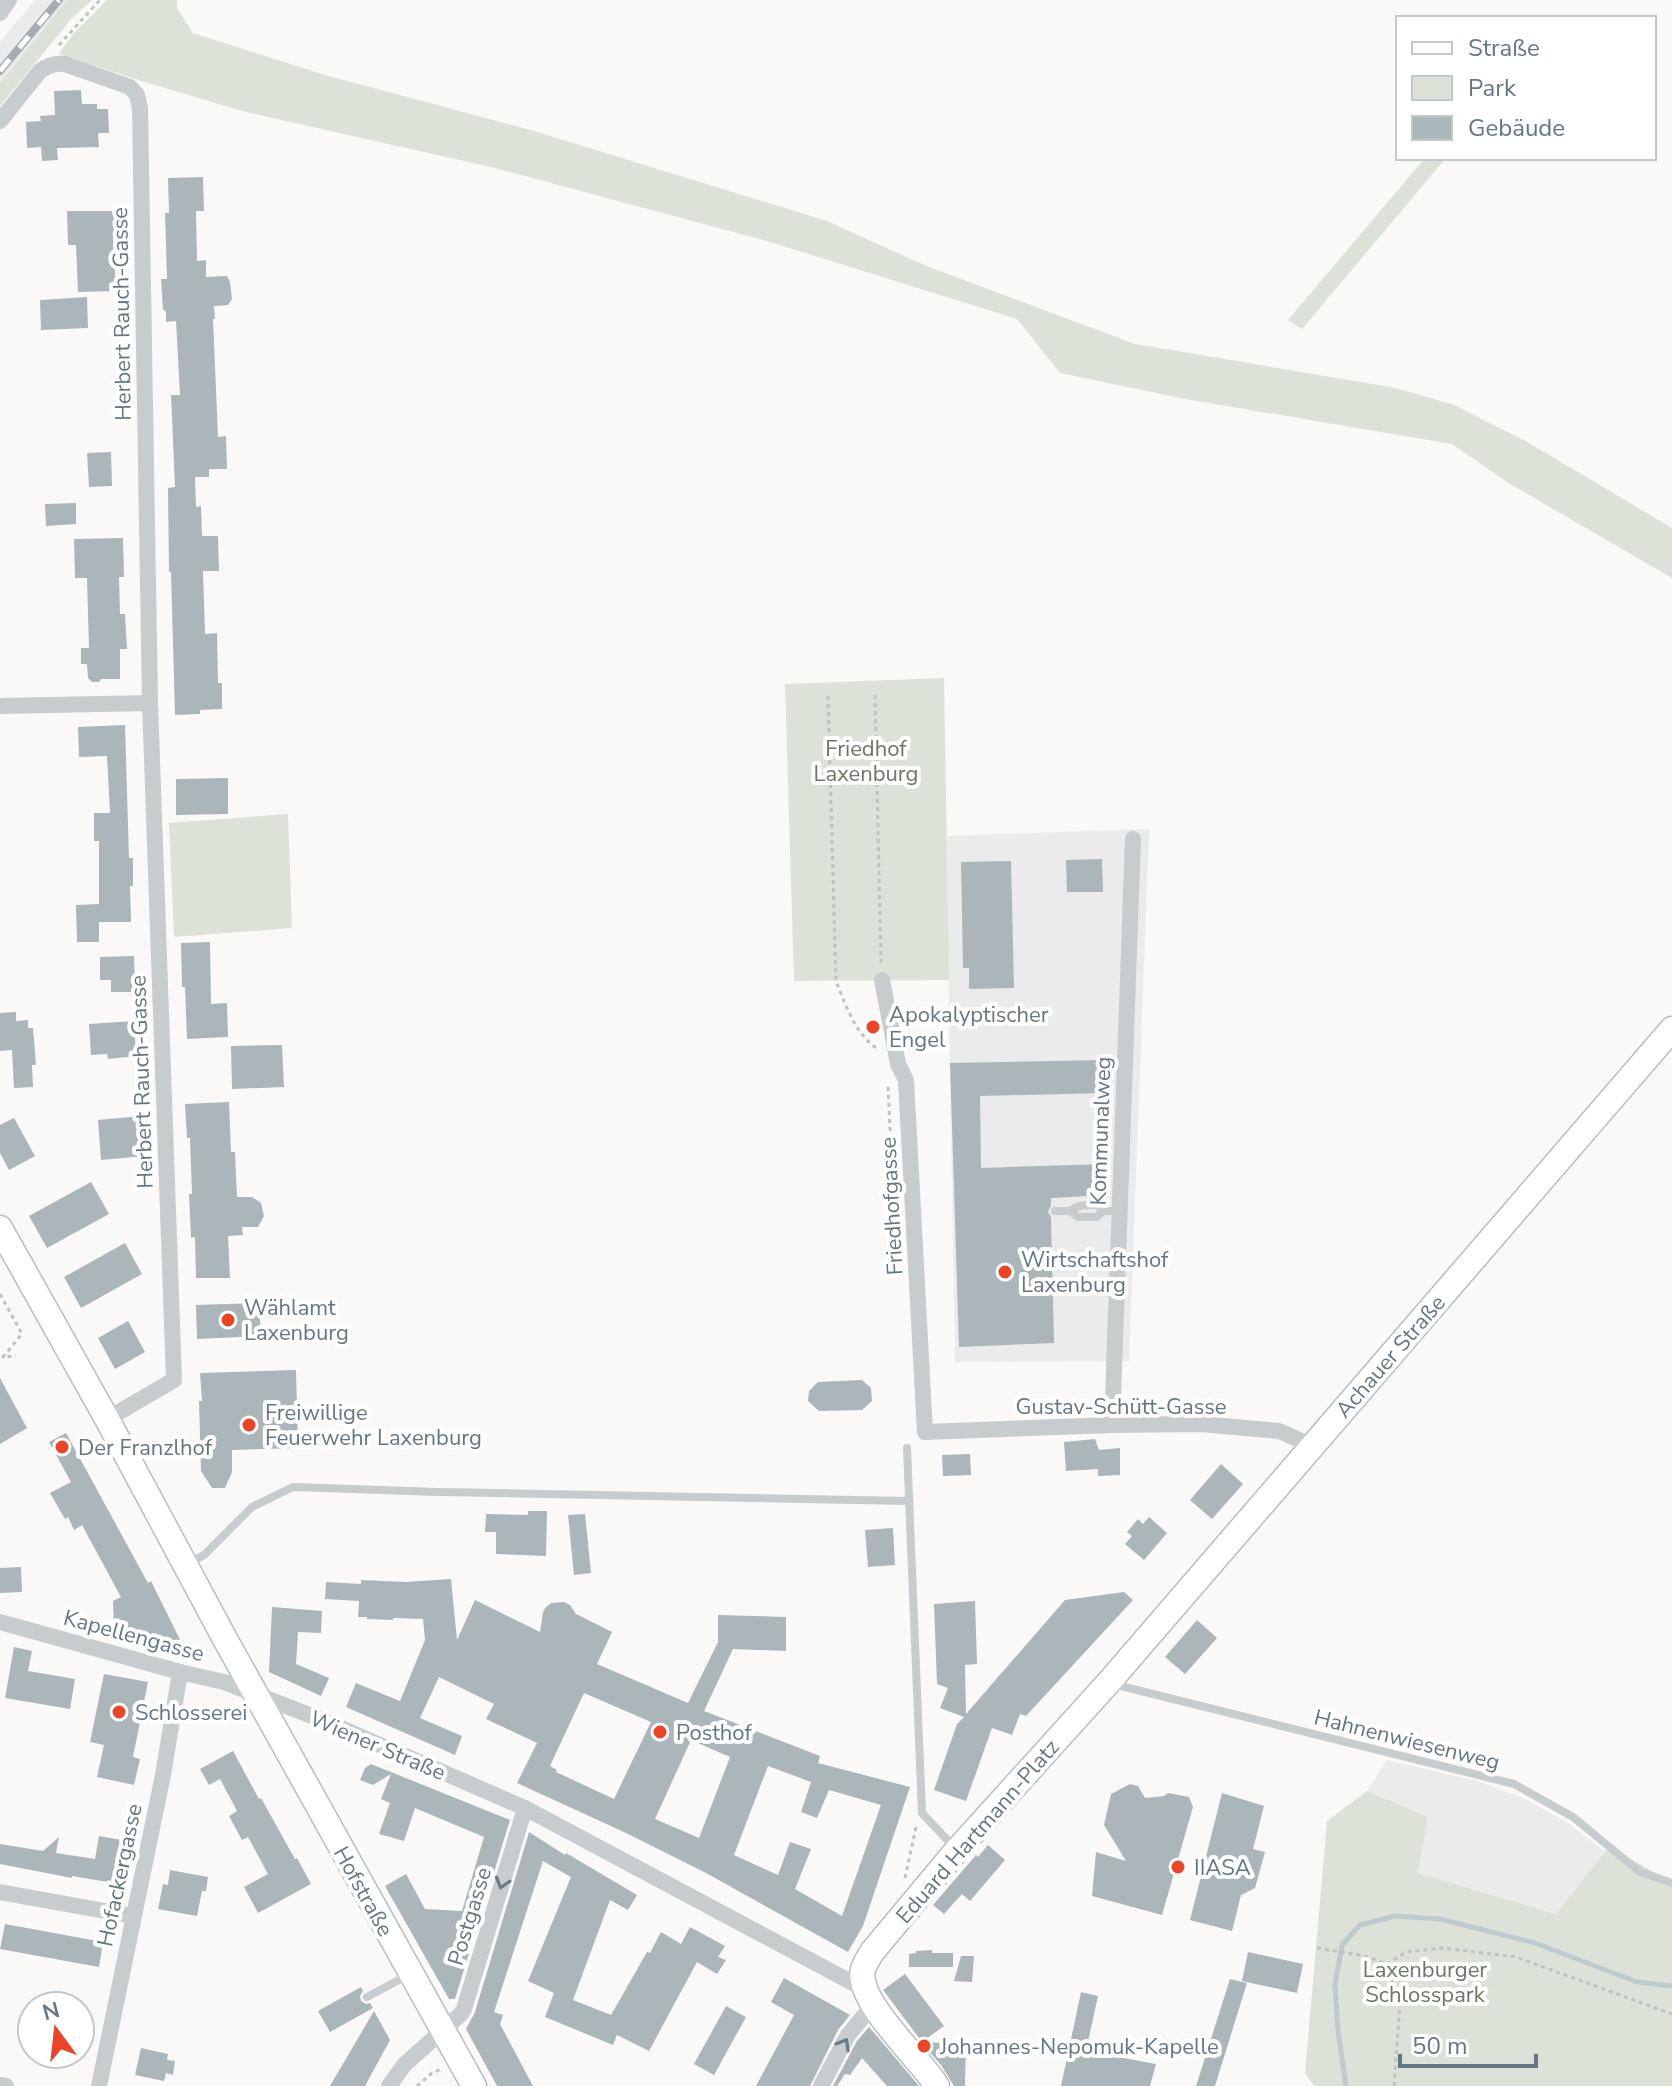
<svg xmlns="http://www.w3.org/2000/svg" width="1672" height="2086" viewBox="0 0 1672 2086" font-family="'Nunito Sans',sans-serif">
	<rect width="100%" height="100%" fill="#faf9f7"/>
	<g fill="#eaebea">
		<polygon points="35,0 67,0 0,83 0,42"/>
		<polygon points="1149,829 1129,1361 955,1362 946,836"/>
		<polygon points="1387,1760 1478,1781 1527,1800 1568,1823 1606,1852 1557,1914 1418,1873 1428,1817 1367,1791"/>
	</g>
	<g fill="#dce2d8">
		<polygon points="67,0 92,0 73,17 0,106 0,83"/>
		<polygon points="107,0 177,0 177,8 193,33 325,75 534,131 827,221 924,265 1135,344 1391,387 1452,404 1529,443 1672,528 1672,578 1510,484 1452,444 1185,399 1060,373 1017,319 767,241 495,168 242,111 145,82 59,54 73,34"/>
		<polygon points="1425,158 1446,158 1302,329 1288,320"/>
		<polygon points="944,678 949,980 794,981 785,684"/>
		<polygon points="288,814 292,928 174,937 169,823"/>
		<polygon points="1367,1791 1428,1817 1418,1873 1556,1914 1609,1847 1672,1882 1672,2086 1314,2086 1305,2073 1327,1821"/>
	</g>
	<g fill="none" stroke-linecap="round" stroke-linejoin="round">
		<polyline stroke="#bdcbce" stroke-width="5" points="1346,2086 1338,2031 1335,1985 1342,1945 1360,1925 1395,1916 1440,1919 1535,1943 1637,1982 1672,1986"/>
	</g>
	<g fill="#abb6bb" fill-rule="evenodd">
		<polygon points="81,90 82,104 97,104 97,109 108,109 109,133 98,133 99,147 57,148 58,160 42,161 41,147 27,148 26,122 41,121 40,116 55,115 54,91"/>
		<polygon points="203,177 204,211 196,211 197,261 206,260 206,277 227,276 230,282 232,299 228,305 214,306 215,319 213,319 218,437 226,436 227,469 209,469 209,477 195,477 196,507 201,506 202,536 218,536 219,571 203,571 205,634 217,633 218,683 222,683 222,709 200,710 200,714 175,715 171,572 169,572 168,488 175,487 171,395 180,395 176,321 166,322 166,311 163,310 161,279 167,279 165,213 169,213 168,178"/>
		<polygon points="67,211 117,211 117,236 113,237 116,291 78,292 76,245 68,245"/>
		<polygon points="87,297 88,328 41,330 40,300"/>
		<polygon points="111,452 112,486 89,487 87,453"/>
		<polygon points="76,503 76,524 46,526 45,504"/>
		<polygon points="123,538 124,577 119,577 120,614 125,614 127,649 120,649 120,679 101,679 99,682 92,682 88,678 87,664 81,664 81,648 89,648 87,578 75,578 74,539"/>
		<polygon points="125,725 129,858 133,858 133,886 130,886 131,922 99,922 99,942 77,942 76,905 99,904 99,841 94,841 94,813 110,813 107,756 79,757 78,727"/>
		<polygon points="228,778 228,814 176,815 176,779"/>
		<polygon points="1102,859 1103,892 1067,892 1066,860"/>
		<polygon points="1011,861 1014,988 969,989 969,968 963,968 961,862"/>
		<polygon points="210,942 211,1004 227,1003 228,1037 187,1039 185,987 182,987 181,943"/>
		<polygon points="134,956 135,992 111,992 111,980 100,980 100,957"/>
		<polygon points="16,1012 16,1021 28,1020 28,1028 33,1028 36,1065 32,1065 33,1087 14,1088 12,1050 0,1051 0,1013"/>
		<polygon points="134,1021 136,1056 108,1059 107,1054 91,1055 89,1024"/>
		<polygon points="282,1045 284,1087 232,1089 231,1046"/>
		<polygon points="1103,1060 1104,1093 980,1096 981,1168 1105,1164 1106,1195 1051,1198 1051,1205 1048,1212 1051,1217 1054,1343 959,1347 950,1063"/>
		<polygon points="229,1102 231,1152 235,1152 237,1197 252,1197 261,1203 264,1216 258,1227 242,1227 243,1235 228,1236 230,1278 196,1278 195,1237 191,1238 189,1194 192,1194 190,1138 187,1138 185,1104"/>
		<polygon points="141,1116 145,1156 101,1160 98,1120"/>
		<polygon points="14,1118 35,1156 9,1170 0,1153 0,1125"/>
		<polygon points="91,1182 109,1214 47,1248 29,1216"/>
		<polygon points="125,1243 142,1274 81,1308 64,1277"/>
		<polygon points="259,1303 261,1336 197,1339 196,1305"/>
		<polygon points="128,1321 145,1352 115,1369 98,1338"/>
		<polygon points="296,1370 298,1448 232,1450 232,1472 225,1488 212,1488 201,1471 199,1401 202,1401 200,1373"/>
		<polygon points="0,1378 27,1428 0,1444"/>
		<polygon points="862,1380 871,1388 872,1401 862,1410 819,1411 808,1401 809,1391 818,1382"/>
		<polygon points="66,1433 148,1583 151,1581 190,1660 114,1636 113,1601 121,1597 82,1525 74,1530 68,1517 65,1519 50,1493 71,1482 49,1442"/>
		<polygon points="1095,1439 1099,1450 1120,1448 1120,1475 1098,1476 1098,1469 1066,1471 1064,1442"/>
		<polygon points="970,1454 971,1475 943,1476 942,1455"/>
		<polygon points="1221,1464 1243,1484 1212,1519 1190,1500"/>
		<polygon points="528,1511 547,1511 546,1556 496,1554 496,1532 485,1532 486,1514 528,1515"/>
		<polygon points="585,1514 591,1573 574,1575 568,1515"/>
		<polygon points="1149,1517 1167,1533 1144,1560 1125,1544 1132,1536 1127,1532 1138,1519 1143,1524"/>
		<polygon points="893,1528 895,1565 868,1567 865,1530"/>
		<polygon points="21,1567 22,1592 0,1593 0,1568"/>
		<path d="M451,1579l6,61 18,-40 65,32 3,-20 3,-5 5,-4 13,-1 6,3 6,9 36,18 -15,32 91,39 30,-61v-27l68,2v34l-53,-2 -29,62 116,45 -2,7 92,24 -47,139 -15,26 -142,-79 -80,-40 -109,-50 20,-40 -51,-24 8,-15 -55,-27 -19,41 42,18 -7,19 -109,-48 10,-24 44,18 25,-61 -2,-21 -30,-1v2l-26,-1v-2h-9l1,-16 -34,-2 1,-17 35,2v-4l45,2zM584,1693l67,29 -37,77 -58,-27 1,-2 -7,-4zM691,1740l39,17 -31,81 -44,-19zM768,1766l43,16 -10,30 16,6 12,-28 52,15 -39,111 -47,-27 16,-40 -21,-7 -12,33 -44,-20z"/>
		<polygon points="1124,1592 1133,1600 1026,1716 1020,1714 1012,1735 992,1728 966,1801 934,1790 957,1724 964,1717 940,1708 948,1688 937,1684 934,1604 975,1601 977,1664 965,1665 966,1714 1065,1600"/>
		<polygon points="272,1607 322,1611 321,1633 298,1632 296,1664 329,1678 321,1696 269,1672"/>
		<polygon points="1197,1620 1217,1638 1185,1674 1165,1657"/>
		<polygon points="14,1647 32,1651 28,1671 75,1679 70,1709 5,1698"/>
		<polygon points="104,1674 148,1682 133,1757 140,1759 134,1785 97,1777 104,1745 90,1742"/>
		<polygon points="233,1751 259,1799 261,1798 295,1859 297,1858 311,1884 258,1913 244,1887 268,1874 248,1837 242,1840 229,1816 237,1811 220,1779 209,1785 200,1769"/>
		<polygon points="371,1764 510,1820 455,1999 449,1999 385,1886 406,1874 425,1909 462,1911 484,1837 415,1808 404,1841 379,1834 390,1803 381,1799 391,1774 373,1785 360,1780 365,1768"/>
		<polygon points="1130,1784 1138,1786 1145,1798 1164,1796 1168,1793 1189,1797 1193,1807 1162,1915 1092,1896 1096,1852 1126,1861 1104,1825 1111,1794"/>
		<polygon points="1222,1793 1264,1806 1253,1849 1265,1852 1255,1888 1241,1895 1232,1931 1190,1920"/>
		<polygon points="529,1832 565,1855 566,1853 637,1895 628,1910 610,1900 573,2000 611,2015 647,1952 650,1953 661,1932 681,1944 690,1927 725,1946 718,1957 726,1960 717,1974 697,1962 649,2051 617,2035 613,2045 545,2017 554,1993 528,1981 571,1877 543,1861 494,2012 503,2015 500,2024 533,2086 497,2086 466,2029 475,2012"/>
		<polygon points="99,1836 127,1841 120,1884 72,1876 72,1878 0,1864 0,1844 43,1851 59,1837 56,1853 95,1859"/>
		<polygon points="988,1845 1005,1860 970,1901 962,1894 944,1914 933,1905 976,1855 978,1857"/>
		<polygon points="170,1870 208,1877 206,1891 202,1891 197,1916 158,1909 163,1884 168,1885"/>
		<polygon points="5,1924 103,1942 99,1967 0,1949"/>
		<polygon points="932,1950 932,1953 953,1953 953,1967 909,1967 909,1954 916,1953 916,1951"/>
		<polygon points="1248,1952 1303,1964 1297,1993 1242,1981"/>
		<polygon points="961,1956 974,1956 972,1982 954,1981"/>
		<polygon points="905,1974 944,2026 922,2042 883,1990"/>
		<polygon points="784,1978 850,2015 838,2030 810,2086 756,2086 794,2015 771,2002"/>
		<polygon points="1230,1979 1247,1983 1215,2086 1196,2086"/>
		<polygon points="361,1987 363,1991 360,1996 361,2001 366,2004 370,2003 373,2008 330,2032 318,2011"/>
		<polygon points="1081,1992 1098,1996 1086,2051 1156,2064 1150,2086 1061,2086"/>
		<polygon points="726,2006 746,2017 714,2075 694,2064"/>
		<polygon points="374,2011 390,2040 365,2086 330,2086"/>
		<polygon points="869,2027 876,2035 919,2086 887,2086 862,2058 850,2075 845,2074 837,2086 833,2086 857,2041"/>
		<polygon points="966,2042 965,2086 954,2086 941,2065 922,2043"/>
		<polygon points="141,2048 168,2054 167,2060 175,2061 173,2075 166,2073 164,2081 135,2075"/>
	</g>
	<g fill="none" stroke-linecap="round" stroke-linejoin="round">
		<defs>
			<g id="secondary">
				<polyline points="0,1228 107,1419 225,1639 474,2086"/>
				<path d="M937,2086c-17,-28 -82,-85 -74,-117 2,-5 6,-12 9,-17l85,-102 152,-168 563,-653"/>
			</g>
		</defs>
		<use href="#secondary" stroke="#b7bec2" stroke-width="27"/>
		<g stroke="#bec2c4" stroke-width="3" stroke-dasharray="4 4" stroke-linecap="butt">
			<polyline points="59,45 100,0"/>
			<polyline points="875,695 881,963"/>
			<path d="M828,696l8,285c9,23 19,52 40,67"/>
			<polyline points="888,1087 896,1247"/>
			<polyline points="0,1294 22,1334 3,1357 16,1356"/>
			<polyline points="905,1878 916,1827"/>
			<polyline points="1317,1948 1365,1956 1387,1964"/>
			<polyline points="1387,1964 1406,1952 1443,1948 1516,1957 1672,2014"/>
			<polyline points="1387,1964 1400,2003 1394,2086"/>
			<polyline points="417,2086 432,2073 442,2069"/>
		</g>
		<g stroke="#c7cccf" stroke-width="8">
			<polyline points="1055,1211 1070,1211 1078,1217 1097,1217 1103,1211"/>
			<path d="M1070,1211c9,-7 16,-6 27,-6l6,6h16"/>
			<polyline points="907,1448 922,1813 954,1847"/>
			<polyline points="189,1563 204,1555 252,1507 293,1487 439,1492 909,1501"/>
			<polyline points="1113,1684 1514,1784 1573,1817 1640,1872 1672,1883"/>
			<polyline points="367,1997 410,1974"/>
		</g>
		<g stroke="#c7cccf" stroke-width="16">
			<polyline points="0,13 9,0"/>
			<path d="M0,121l40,-50c8,-6 15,-8 25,-7l65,23 7,8 3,13 10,595 24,677 -67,39"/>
			<polyline points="0,706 150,703"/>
			<polyline points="882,980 898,1064 906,1080 925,1432 1112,1425 1201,1424 1279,1431 1313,1446"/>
			<polyline points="1112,1425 1133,839"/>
			<polyline points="0,1622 180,1672 224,1682 325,1721 525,1808 864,1989"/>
			<polyline points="0,1892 133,1916"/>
			<polyline points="0,2085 6,2086"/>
			<polyline points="99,2086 163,1775 180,1672"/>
			<polyline points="389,2086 404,2065 461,2014 464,2009 525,1808"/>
			<polyline points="821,2086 848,2035 873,2005"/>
		</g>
		<use href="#secondary" stroke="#fff" stroke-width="24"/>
		<defs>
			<polyline id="rail" points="0,71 59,0"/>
		</defs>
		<use href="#rail" stroke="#a5adb2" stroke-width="8"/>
		<use href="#rail" stroke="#fff" stroke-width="5" stroke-dasharray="15" stroke-linecap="butt"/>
	</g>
	<defs><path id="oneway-chevron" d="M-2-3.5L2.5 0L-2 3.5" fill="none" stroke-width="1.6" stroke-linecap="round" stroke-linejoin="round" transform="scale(2)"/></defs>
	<g stroke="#687c88">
		<use href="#oneway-chevron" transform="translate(502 1883) rotate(107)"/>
		<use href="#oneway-chevron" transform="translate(844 2044) rotate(-60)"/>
	</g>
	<g fill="#ec4424" stroke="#fff" stroke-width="3">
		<circle cx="873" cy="1027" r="8"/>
		<circle cx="1005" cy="1272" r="8"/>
		<circle cx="228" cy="1320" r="8"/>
		<circle cx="249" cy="1425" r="8"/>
		<circle cx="62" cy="1447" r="8"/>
		<circle cx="119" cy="1712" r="8"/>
		<circle cx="660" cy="1732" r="8"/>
		<circle cx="1178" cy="1867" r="8"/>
		<circle cx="924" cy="2046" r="8"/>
	</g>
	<g text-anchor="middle" stroke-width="8" stroke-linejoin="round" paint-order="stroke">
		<g font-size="22" fill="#637884" stroke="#fff">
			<text transform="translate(121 314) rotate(-91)" y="8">Herbert Rauch-Gasse</text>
			<text transform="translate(141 1082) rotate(-92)" y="8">Herbert Rauch-Gasse</text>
			<text transform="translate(1100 1131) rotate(-88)" y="8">Kommunalweg</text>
			<text transform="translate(891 1206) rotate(-93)" y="8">Friedhofgasse</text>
			<text transform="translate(1390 1356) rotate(-49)" y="8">Achauer Straße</text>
			<text x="1121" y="1414">Gustav-Schütt-Gasse</text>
			<text transform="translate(134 1635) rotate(15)" y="8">Kapellengasse</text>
			<text transform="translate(1407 1739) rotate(14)" y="8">Hahnenwiesenweg</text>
			<text transform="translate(378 1745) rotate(23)" y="8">Wiener Straße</text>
			<text transform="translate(977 1831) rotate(-49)" y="8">Eduard Hartmann-Platz</text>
			<text transform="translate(119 1875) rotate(-78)" y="8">Hofackergasse</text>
			<text transform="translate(364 1891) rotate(61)" y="8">Hofstraße</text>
			<text transform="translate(469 1916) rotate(-73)" y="8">Postgasse</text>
		</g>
		<g font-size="22" fill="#687a62" stroke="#fff">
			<text x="866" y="756">Friedhof<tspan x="866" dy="25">Laxenburg</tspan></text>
			<text x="1425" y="1977">Laxenburger<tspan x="1425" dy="25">Schlosspark</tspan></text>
		</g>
		<g font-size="22" fill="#637884" stroke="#fff" text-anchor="start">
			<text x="889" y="1022">Apokalyptischer<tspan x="889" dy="25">Engel</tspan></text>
			<text x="1021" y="1267">Wirtschaftshof<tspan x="1021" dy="25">Laxenburg</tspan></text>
			<text x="244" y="1315">Wählamt<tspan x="244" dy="25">Laxenburg</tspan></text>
			<text x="265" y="1420">Freiwillige<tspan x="265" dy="25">Feuerwehr Laxenburg</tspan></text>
			<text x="78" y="1455">Der Franzlhof</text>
			<text x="135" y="1720">Schlosserei</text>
			<text x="676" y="1740">Posthof</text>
			<text x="1194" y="1875">IIASA</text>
			<text x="940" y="2054">Johannes-Nepomuk-Kapelle</text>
		</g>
	</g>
	<rect x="1396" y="16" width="260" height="144" fill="#ffffff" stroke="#c1c9ce" stroke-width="2"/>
	<rect x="1412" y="42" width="40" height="12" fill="#ffffff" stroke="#c1c9ce" stroke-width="2"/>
	<text x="1468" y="56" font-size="24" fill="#637884">Straße</text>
	<rect x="1412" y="76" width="40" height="24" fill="#dce2d8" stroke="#c1c9ce" stroke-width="2"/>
	<text x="1468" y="96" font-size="24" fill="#637884">Park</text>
	<rect x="1412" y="116" width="40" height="24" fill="#abb6bb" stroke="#c1c9ce" stroke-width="2"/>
	<text x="1468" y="136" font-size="24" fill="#637884">Gebäude</text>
	<g transform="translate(56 2030) rotate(345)"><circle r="38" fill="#ffffff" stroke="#c1c9ce" stroke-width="2"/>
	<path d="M0-6L14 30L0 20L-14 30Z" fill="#ec4424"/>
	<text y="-12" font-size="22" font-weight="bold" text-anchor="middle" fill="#637884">N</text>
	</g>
	<path d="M1400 2054v12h136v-12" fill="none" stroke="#637884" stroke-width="4"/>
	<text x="1412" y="2054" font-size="24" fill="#637884" stroke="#ffffff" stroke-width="6" paint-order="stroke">50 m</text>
</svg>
